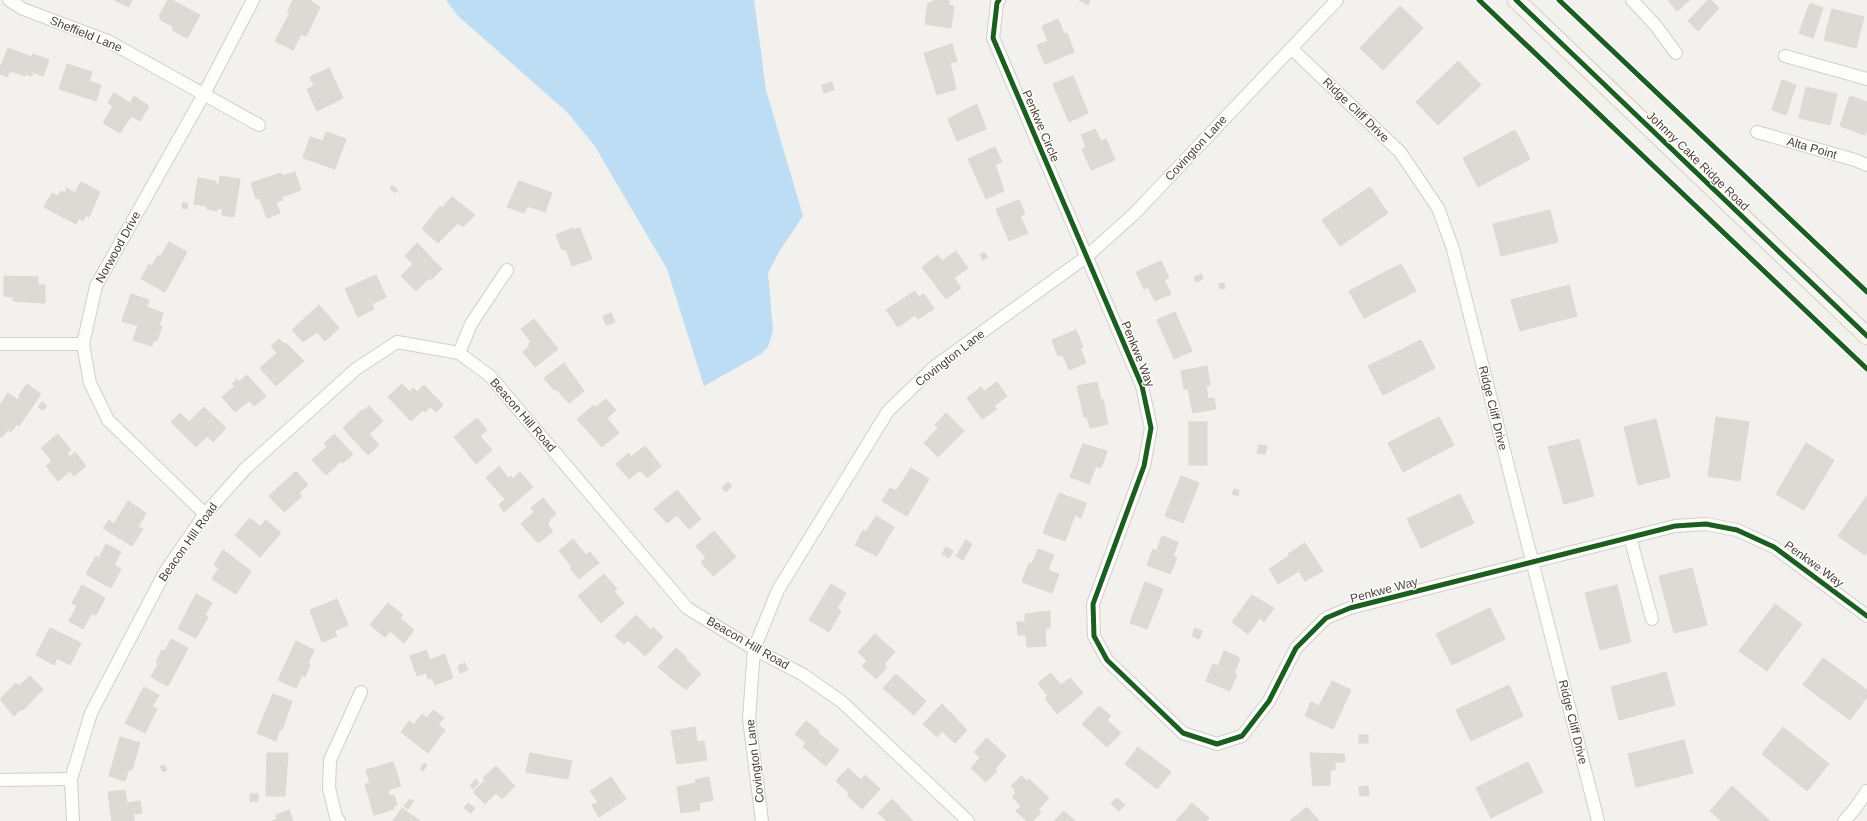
<svg xmlns="http://www.w3.org/2000/svg" width="1867" height="821" viewBox="0 0 1867 821" font-family="Helvetica,sans-serif">
	<rect width="100%" height="100%" fill="#f3f1ed"/>
	<polygon fill="#bcddf3" points="446,0 754,0 766,90 803,216 779,252 768,273 773,330 768,347 761,354 704,386 667,269 594,145 567,112 458,16"/>
	<g fill="#dddad5" stroke="#dcd8d3">
		<polygon points="114,0 132,0 129,7"/>
		<polygon points="168,0 172,0 200,15 187,38 172,30 174,27 159,19 161,17 159,16"/>
		<polygon points="293,0 312,0 311,2 320,7 306,36 301,34 293,50 275,41 290,13 287,12"/>
		<polygon points="933,0 949,0 948,5 954,6 951,28 925,24 928,3 933,3"/>
		<polygon points="1079,0 1090,0 1088,5"/>
		<polygon points="1668,0 1690,0 1677,11"/>
		<polygon points="1708,0 1711,0 1719,8 1698,31 1688,21"/>
		<polygon points="1810,3 1823,8 1813,38 1799,33"/>
		<polygon points="1400,6 1423,28 1383,70 1360,48"/>
		<polygon points="1832,9 1864,17 1856,48 1824,40"/>
		<polygon points="1058,19 1064,34 1067,33 1074,52 1045,64 1037,45 1048,41 1042,26"/>
		<polygon points="952,44 957,61 950,63 956,89 937,95 924,53"/>
		<polygon points="8,48 32,57 33,54 49,60 43,76 33,72 32,76 26,74 25,76 10,71 7,77 0,74 0,68"/>
		<polygon points="1458,61 1481,85 1438,125 1416,102"/>
		<polygon points="67,64 92,72 89,81 101,85 96,101 59,89"/>
		<polygon points="329,68 343,98 317,111 307,89 314,86 310,77"/>
		<polygon points="1073,76 1088,113 1069,122 1053,84"/>
		<polygon points="1782,80 1796,85 1786,115 1772,110"/>
		<polygon points="832,82 834,90 824,93 822,85"/>
		<polygon points="1806,87 1837,94 1830,125 1799,118"/>
		<polygon points="114,93 130,103 134,96 149,106 140,121 131,116 120,133 103,123 113,106 108,103"/>
		<polygon points="1850,96 1867,102 1867,130 1865,135 1840,126"/>
		<polygon points="977,104 986,129 957,141 948,119"/>
		<polygon points="1095,129 1101,141 1106,139 1115,160 1091,170 1082,149 1086,147 1081,135"/>
		<polygon points="1515,130 1530,159 1478,187 1463,158"/>
		<polygon points="326,132 346,139 335,169 303,158 310,137 323,141"/>
		<polygon points="995,147 1002,162 995,164 1004,191 986,199 968,159"/>
		<polygon points="295,172 301,190 281,197 283,200 276,202 280,213 267,218 259,198 256,199 251,183 281,173 282,176"/>
		<polygon points="220,176 240,179 234,217 222,215 223,209 217,208 217,211 207,209 207,206 194,204 198,178 216,181 216,184 219,184"/>
		<polygon points="519,181 552,193 545,212 527,206 524,213 507,207"/>
		<polygon points="81,182 100,192 89,217 86,215 83,221 79,218 76,224 44,207 52,193 58,196 61,191 65,193 67,188 75,193"/>
		<polygon points="392,185 398,190 395,193 390,188"/>
		<polygon points="1370,187 1388,213 1340,246 1322,220"/>
		<polygon points="452,197 475,215 463,227 458,223 438,243 422,229 440,206 442,208"/>
		<polygon points="1019,200 1025,214 1020,216 1028,233 1009,241 996,209"/>
		<polygon points="183,202 188,204 187,209 182,208"/>
		<polygon points="1550,210 1558,242 1501,256 1493,224"/>
		<polygon points="573,228 573,230 580,228 592,259 572,266 566,249 562,250 556,235"/>
		<polygon points="169,242 187,252 165,292 141,279 149,264 152,266 158,255 160,257"/>
		<polygon points="417,243 442,269 431,280 429,278 416,291 401,276 413,264 405,256"/>
		<polygon points="956,251 968,268 954,278 961,288 946,299 922,267 938,255 942,261"/>
		<polygon points="984,252 988,257 983,260 980,255"/>
		<polygon points="1161,261 1169,278 1164,280 1171,294 1155,301 1148,287 1144,289 1136,272"/>
		<polygon points="1401,264 1416,291 1364,318 1349,291"/>
		<polygon points="1201,274 1203,279 1196,282 1194,277"/>
		<polygon points="376,275 386,297 372,304 374,309 358,317 345,289"/>
		<polygon points="4,276 38,277 38,285 45,285 45,303 13,301 13,297 4,296"/>
		<polygon points="1224,283 1225,288 1220,289 1219,284"/>
		<polygon points="1569,285 1577,316 1520,331 1511,300"/>
		<polygon points="915,291 919,297 924,294 934,309 918,319 915,315 898,327 886,310"/>
		<polygon points="131,294 149,300 147,307 163,313 159,326 162,326 157,341 154,340 152,346 133,340 138,326 122,321"/>
		<polygon points="319,305 339,328 325,341 317,332 303,342 292,330"/>
		<polygon points="1175,312 1192,351 1174,359 1157,320"/>
		<polygon points="611,313 615,322 606,325 603,316"/>
		<polygon points="534,319 558,349 535,367 523,352 530,346 528,344 531,342 521,329"/>
		<polygon points="1076,330 1083,347 1080,348 1086,363 1069,370 1063,355 1058,356 1052,340"/>
		<polygon points="279,339 284,344 286,343 304,361 276,386 260,368 277,353 271,346"/>
		<polygon points="1421,340 1435,368 1383,395 1368,366"/>
		<polygon points="564,363 584,391 569,403 556,389 554,390 544,378"/>
		<polygon points="1207,366 1210,385 1206,386 1208,399 1214,398 1216,409 1193,413 1188,389 1184,389 1181,371"/>
		<polygon points="247,375 266,396 254,406 249,401 235,412 222,397 235,386 232,384 237,379 239,382"/>
		<polygon points="997,382 1007,396 994,406 997,409 982,419 967,398 981,387 984,391"/>
		<polygon points="1097,382 1101,400 1103,399 1108,424 1090,428 1087,417 1084,417 1077,386"/>
		<polygon points="27,384 41,394 19,426 17,424 11,432 8,430 2,437 0,436 0,405 8,393 18,400 20,396 19,395"/>
		<polygon points="402,384 410,392 413,388 417,392 424,385 443,405 436,412 430,407 425,412 423,410 411,421 388,397"/>
		<polygon points="606,399 616,410 607,418 619,433 602,447 577,419 594,405 596,407"/>
		<polygon points="42,402 47,406 43,410 38,407"/>
		<polygon points="369,406 383,421 369,434 379,445 368,455 343,428 362,410 363,411"/>
		<polygon points="204,407 226,428 213,442 207,436 196,447 171,422 180,413 189,422"/>
		<polygon points="946,413 964,431 938,457 924,443 938,428 935,425"/>
		<polygon points="1439,417 1454,445 1403,472 1388,443"/>
		<polygon points="1716,417 1749,422 1740,481 1708,476"/>
		<polygon points="477,418 487,430 480,436 492,450 476,464 454,437"/>
		<polygon points="1656,419 1670,477 1638,485 1624,427"/>
		<rect x="1189" y="422" width="18" height="43"/>
		<polygon points="58,434 71,450 67,453 70,457 75,452 86,466 74,476 70,471 58,481 46,466 52,461 41,448"/>
		<polygon points="334,434 353,454 343,463 341,461 326,475 312,460 327,447 324,444"/>
		<polygon points="1579,439 1594,496 1564,504 1548,447"/>
		<polygon points="1806,443 1834,460 1804,510 1776,494"/>
		<polygon points="1083,444 1107,451 1101,468 1096,466 1089,484 1070,477"/>
		<polygon points="1259,445 1267,446 1265,454 1257,453"/>
		<polygon points="645,446 661,466 647,478 640,470 629,479 616,464 629,453 631,457"/>
		<polygon points="499,466 508,478 511,476 513,479 520,472 533,487 504,512 499,505 505,499 486,478"/>
		<polygon points="911,468 929,479 907,516 882,501 890,488 896,491"/>
		<polygon points="296,471 308,485 299,493 302,496 284,512 269,496"/>
		<polygon points="1181,476 1199,483 1183,523 1165,516"/>
		<polygon points="728,482 732,486 726,492 722,488"/>
		<polygon points="1234,489 1239,490 1238,496 1232,494"/>
		<polygon points="677,490 701,519 689,529 677,515 667,523 654,509"/>
		<polygon points="1059,493 1086,503 1081,518 1075,515 1065,541 1043,533"/>
		<polygon points="1460,494 1474,523 1421,548 1407,519"/>
		<polygon points="1867,496 1867,552 1865,555 1838,536"/>
		<polygon points="543,498 556,514 549,520 550,522 547,524 553,531 538,543 521,524 534,512 531,508"/>
		<polygon points="128,501 146,513 138,527 143,529 132,546 103,528 109,520 114,524"/>
		<polygon points="876,516 894,527 877,556 855,545 863,530 866,532"/>
		<polygon points="250,518 260,526 266,520 281,533 260,557 235,535"/>
		<polygon points="714,531 736,557 713,576 701,562 706,558 696,546"/>
		<polygon points="1162,536 1178,542 1173,556 1177,558 1170,574 1147,565 1153,549 1159,552 1159,550 1157,549"/>
		<polygon points="573,539 586,555 590,552 599,563 579,579 570,568 572,567 559,551"/>
		<polygon points="966,540 972,544 963,560 956,556"/>
		<polygon points="1305,543 1323,571 1305,581 1299,571 1278,584 1269,569 1289,556 1288,554"/>
		<polygon points="106,544 121,552 114,565 121,569 111,588 86,574 96,556 99,558"/>
		<polygon points="946,547 953,551 949,558 942,554"/>
		<polygon points="1038,549 1054,555 1048,570 1059,574 1052,593 1022,582 1029,563 1032,564"/>
		<polygon points="223,550 251,571 236,594 212,579 219,568 214,565"/>
		<polygon points="1692,568 1707,625 1674,633 1659,576"/>
		<polygon points="604,574 617,589 614,591 624,603 601,623 578,596"/>
		<polygon points="1145,582 1163,589 1147,629 1130,623"/>
		<polygon points="831,584 846,593 837,608 841,611 829,632 809,620"/>
		<polygon points="82,585 105,598 96,615 92,613 83,629 69,621 77,606 72,603"/>
		<polygon points="1617,585 1631,642 1600,650 1585,593"/>
		<polygon points="196,594 212,603 205,615 208,617 196,638 178,629"/>
		<polygon points="1252,595 1274,608 1264,622 1260,618 1248,634 1232,622"/>
		<polygon points="337,599 348,625 334,631 337,636 322,642 310,610"/>
		<polygon points="388,603 403,615 400,618 414,630 404,643 390,631 385,637 370,625"/>
		<polygon points="1775,604 1802,624 1767,671 1739,651"/>
		<polygon points="1490,608 1505,639 1452,665 1436,634"/>
		<polygon points="1050,611 1050,628 1045,628 1046,646 1027,647 1026,635 1018,635 1017,622 1025,622 1025,614"/>
		<polygon points="636,615 651,630 653,627 663,637 645,656 628,640 624,644 615,636"/>
		<polygon points="50,628 81,643 70,665 57,658 54,665 36,655"/>
		<polygon points="1195,628 1202,631 1199,639 1192,636"/>
		<polygon points="875,634 895,652 884,664 887,667 876,679 862,666 867,661 858,652"/>
		<polygon points="171,639 188,648 168,686 151,677 158,664 156,662 162,650 165,651"/>
		<polygon points="296,641 314,650 308,663 310,664 305,677 302,675 296,688 278,680"/>
		<polygon points="676,648 687,658 685,659 701,674 686,690 658,667"/>
		<polygon points="426,650 430,660 445,654 453,678 435,685 432,678 428,679 426,673 417,676 410,656"/>
		<polygon points="1224,651 1240,658 1234,673 1237,674 1230,691 1206,681 1213,664 1218,666"/>
		<polygon points="1823,658 1867,690 1867,697 1850,720 1803,685"/>
		<polygon points="465,663 468,670 460,673 458,666"/>
		<polygon points="1666,672 1675,705 1619,720 1611,687"/>
		<polygon points="1051,673 1061,685 1070,678 1083,693 1057,714 1045,698 1048,696 1038,683"/>
		<polygon points="896,674 926,701 914,715 883,688"/>
		<polygon points="30,676 43,689 23,710 21,709 14,716 0,699 16,683 19,686"/>
		<polygon points="1332,681 1351,690 1333,729 1305,716 1311,702 1319,706"/>
		<polygon points="1509,685 1523,716 1471,741 1456,710"/>
		<polygon points="144,687 159,695 152,707 157,709 145,733 125,723"/>
		<polygon points="273,694 292,701 282,730 280,729 276,741 257,733"/>
		<polygon points="942,704 967,730 955,743 942,731 937,737 923,724"/>
		<polygon points="1099,706 1111,716 1107,720 1121,733 1107,747 1082,724"/>
		<polygon points="433,710 444,718 438,725 445,730 428,753 401,732 409,721 414,725 422,714 427,718"/>
		<polygon points="806,721 819,731 818,733 839,750 826,766 803,747 806,743 795,734"/>
		<polygon points="695,727 697,742 704,741 707,760 677,764 671,731"/>
		<polygon points="1783,727 1829,764 1807,791 1762,754"/>
		<rect x="1359" y="735" width="9" height="8"/>
		<polygon points="120,737 140,743 132,770 129,769 125,781 109,776"/>
		<polygon points="987,738 1006,756 995,769 997,771 986,782 971,768 980,758 974,752"/>
		<polygon points="1684,740 1693,773 1636,787 1628,754"/>
		<polygon points="1138,747 1171,772 1157,789 1125,764"/>
		<polygon points="267,753 288,753 285,796 266,796"/>
		<polygon points="530,753 572,761 568,779 526,772"/>
		<polygon points="1310,753 1344,754 1345,762 1335,762 1335,770 1330,770 1330,785 1313,786"/>
		<polygon points="393,762 401,786 388,790 389,796 394,795 397,805 393,806 394,809 374,815 365,784 370,783 366,770"/>
		<polygon points="1528,762 1543,792 1491,818 1476,788"/>
		<polygon points="424,763 427,765 423,771 420,769"/>
		<polygon points="164,765 167,770 163,772 160,767"/>
		<polygon points="496,766 515,786 502,799 496,793 485,804 473,792 485,780 483,778"/>
		<polygon points="848,768 861,780 865,775 880,789 862,809 847,795 849,793 836,781"/>
		<polygon points="1021,776 1027,781 1029,779 1049,798 1038,810 1041,812 1033,821 1027,821 1016,811 1021,806 1012,797 1016,793 1014,791 1015,790 1011,786"/>
		<polygon points="611,777 626,799 599,817 592,805 598,802 590,791"/>
		<polygon points="709,777 713,800 699,803 700,810 681,813 677,787 696,783 695,780"/>
		<polygon points="476,779 479,783 473,789 470,785"/>
		<polygon points="1368,786 1369,795 1360,796 1359,787"/>
		<polygon points="1732,786 1770,821 1721,821 1710,811"/>
		<polygon points="125,790 127,803 140,801 142,813 133,814 134,821 112,821 108,792"/>
		<rect x="250" y="794" width="8" height="7"/>
		<polygon points="1117,798 1125,805 1119,811 1111,803"/>
		<polygon points="410,799 414,801 408,809 404,806"/>
		<polygon points="892,799 912,820 913,821 887,821 878,813"/>
		<polygon points="468,803 475,808 471,813 464,808"/>
		<polygon points="1192,803 1209,818 1206,821 1176,821"/>
		<polygon points="1307,807 1319,821 1290,821"/>
		<polygon points="402,808 420,821 393,821"/>
		<polygon points="289,810 293,821 272,821 277,819 276,815"/>
		<polygon points="1064,811 1075,821 1054,821"/>
	</g>
	<g fill="none" stroke-linecap="round" stroke-linejoin="round">
		<defs>
			<g id="street">
				<polyline points="9,0 23,9 108,41 259,125"/>
				<polyline points="999,0 997,3 993,38 1142,386 1151,428 1144,466 1093,604 1094,636 1107,660 1183,733 1217,744 1242,736 1269,701 1296,648 1326,618 1350,608 1675,526 1706,524 1737,530 1774,547 1867,616"/>
				<polyline points="1632,0 1656,26 1676,53"/>
				<polyline points="1291,48 1400,152 1438,208 1453,249 1598,821"/>
				<polyline points="1785,56 1867,79"/>
				<polyline points="1757,132 1855,160 1867,165"/>
				<polyline points="0,344 83,344"/>
				<polyline points="459,353 471,324 507,270"/>
				<polyline points="205,514 108,420 90,383 83,344 96,286 204,94 253,0"/>
				<polyline points="1630,537 1652,619"/>
				<polyline points="0,780 71,779"/>
				<polyline points="73,821 71,779 91,713 165,572 205,514 245,469 356,369 397,342 459,353 490,376 687,608 754,649 802,674 842,702 968,821"/>
				<polyline points="339,821 336,817 329,788 330,760 361,692"/>
				<polyline points="762,821 749,719 754,649 778,590 888,411 934,367 1086,257 1134,214 1337,0"/>
				<polyline points="1844,821 1854,810 1867,791"/>
			</g>
			<polyline id="secondary" points="1516,0 1867,336"/>
		</defs>
		<use href="#street" stroke="#d1cfca" stroke-width="14"/>
		<use href="#secondary" stroke="#d3cec4" stroke-width="19"/>
		<use href="#street" stroke="#fdfdfc" stroke-width="12"/>
		<use href="#secondary" stroke="#f7f5f0" stroke-width="17"/>
		<defs>
			<g id="cycleway">
				<polyline points="999,0 997,3 993,38 1142,386 1151,428 1144,466 1093,604 1094,636 1107,660 1183,733 1217,744 1242,736 1269,701 1296,648 1326,618 1350,608 1675,526 1706,524 1737,530 1774,547 1867,616"/>
				<polyline points="1479,0 1867,369"/>
				<polyline points="1516,0 1867,336"/>
				<polyline points="1559,0 1867,292"/>
			</g>
		</defs>
		<use href="#cycleway" stroke="#fff" stroke-width="8"/>
		<use href="#cycleway" stroke="#1b5e20" stroke-width="5"/>
	</g>
	<g text-anchor="middle" stroke-width="3" stroke-linejoin="round" paint-order="stroke">
		<g font-size="12" fill="#4b4337" stroke="#fff">
			<text transform="translate(86 34) rotate(22)" y="4">Sheffield Lane</text>
			<text transform="translate(1356 110) rotate(44)" y="4">Ridge Cliff Drive</text>
			<text transform="translate(1041 126) rotate(67)" y="4">Penkwe Circle</text>
			<text transform="translate(1196 148) rotate(-47)" y="4">Covington Lane</text>
			<text transform="translate(1812 148) rotate(16)" y="4">Alta Point</text>
			<text transform="translate(1698 161) rotate(44)" y="4">Johnny Cake Ridge Road</text>
			<text transform="translate(118 247) rotate(-61)" y="4">Norwood Drive</text>
			<text transform="translate(1138 354) rotate(68)" y="4">Penkwe Way</text>
			<text transform="translate(950 358) rotate(-38)" y="4">Covington Lane</text>
			<text transform="translate(1493 408) rotate(76)" y="4">Ridge Cliff Drive</text>
			<text transform="translate(523 415) rotate(49)" y="4">Beacon Hill Road</text>
			<text transform="translate(188 542) rotate(-55)" y="4">Beacon Hill Road</text>
			<text transform="translate(1814 564) rotate(36)" y="4">Penkwe Way</text>
			<text transform="translate(1384 590) rotate(-15)" y="4">Penkwe Way</text>
			<text transform="translate(748 643) rotate(30)" y="4">Beacon Hill Road</text>
			<text transform="translate(1573 722) rotate(76)" y="4">Ridge Cliff Drive</text>
			<text transform="translate(755 761) rotate(-97)" y="4">Covington Lane</text>
		</g>
	</g>
</svg>
